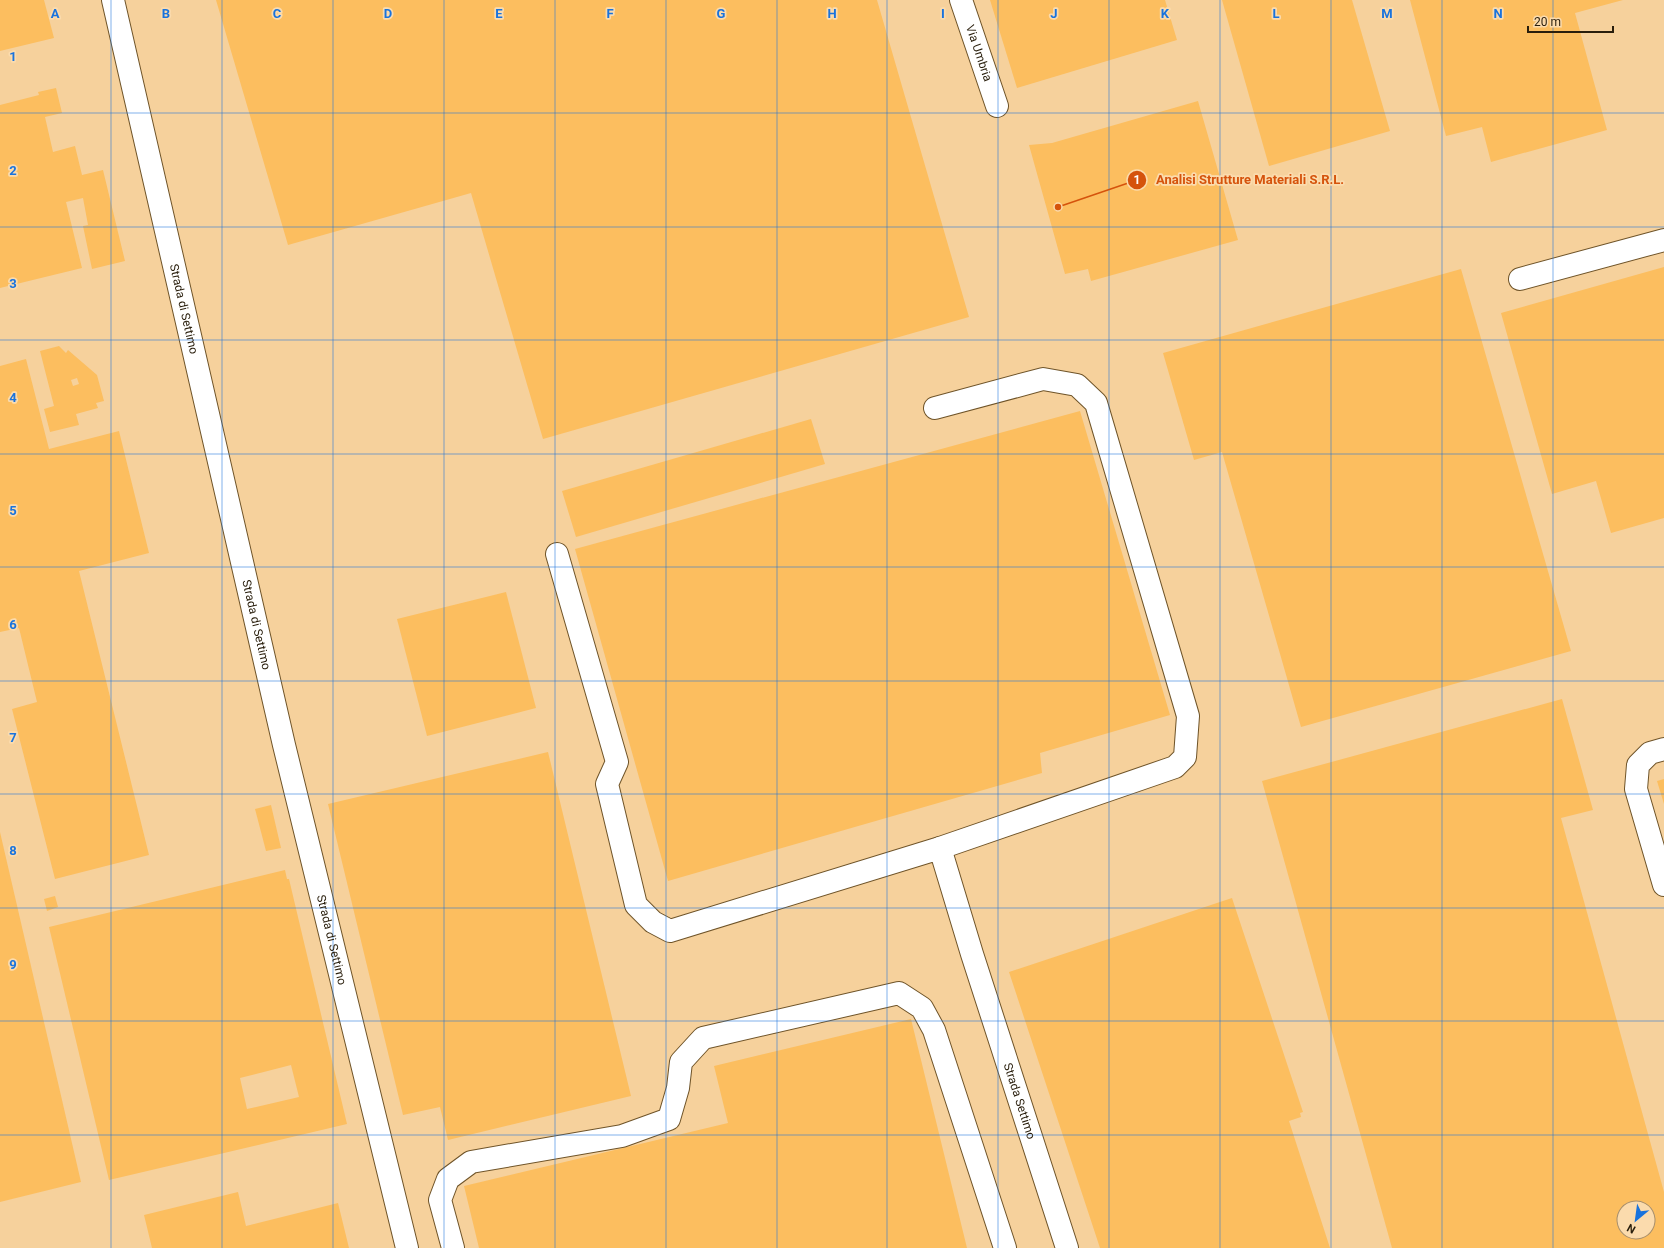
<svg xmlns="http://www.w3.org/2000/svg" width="1664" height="1248" viewBox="0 0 1664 1248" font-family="Roboto,sans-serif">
	<rect width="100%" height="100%" fill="#fbdbad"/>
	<path fill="#f6d19c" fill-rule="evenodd" d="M0,0h1664v1248h-1664zM1624,1208h24v24h-24z"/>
	<g fill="#fcbe5f" fill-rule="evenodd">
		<polygon points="0,0 44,0 54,38 0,51"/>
		<polygon points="216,0 877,0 969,317 543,439 471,193 288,245"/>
		<polygon points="990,0 1165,0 1177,40 1017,88"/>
		<polygon points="1222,0 1352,0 1390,131 1269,166"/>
		<polygon points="1410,0 1623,0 1575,13 1607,130 1491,162 1482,127 1446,136"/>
		<polygon points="56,88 62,113 45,117 53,152 75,146 82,175 103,170 125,261 92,269 83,226 88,225 83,198 66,202 82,268 0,288 0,105 39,95 38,92"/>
		<polygon points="1198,101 1238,240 1091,281 1088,269 1065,274 1029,145 1052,143"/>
		<polygon points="1664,267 1664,518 1611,533 1596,481 1552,494 1501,313"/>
		<polygon points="1461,269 1571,651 1301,727 1222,452 1194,460 1163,353"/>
		<path d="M59,346l7,7 2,-3 29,25 7,26 -8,2 2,5 -22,6 3,11 -29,7 -6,-23 10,-3 -14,-55zM77,378l2,6 -6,2 -2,-6z"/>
		<polygon points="26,359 49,449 119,431 149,553 79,571 149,855 55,879 12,709 37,702 19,628 0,632 0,366"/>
		<polygon points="1080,411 1170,715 1040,753 1042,773 668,881 575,549"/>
		<polygon points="811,419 825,464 576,537 562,491"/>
		<polygon points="506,592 536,708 427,736 397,619"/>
		<path d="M1562,699l31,111 -32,8 103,374v56h-272l-130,-467zM1624,1208h24v24h-24z"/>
		<polygon points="548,752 631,1096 448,1140 440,1107 403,1115 328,804"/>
		<polygon points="1664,779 1664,804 1657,781"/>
		<polygon points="271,805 281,848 266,851 255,809"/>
		<polygon points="0,832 81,1182 0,1202"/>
		<path d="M285,870l2,9h2l58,245 -238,56 -60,-253zM291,1065l8,32 -52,12 -7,-31z"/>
		<polygon points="55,896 58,907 47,911 44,899"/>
		<polygon points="1232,898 1303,1112 1300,1113 1301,1117 1289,1121 1330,1248 1100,1248 1009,972"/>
		<polygon points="911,1019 967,1248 479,1248 464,1186 728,1123 714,1066"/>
		<polygon points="238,1192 246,1226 338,1203 349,1248 152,1248 144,1215"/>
	</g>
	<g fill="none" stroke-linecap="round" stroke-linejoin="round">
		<defs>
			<g id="minor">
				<path id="s1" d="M113,0l171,745 123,503"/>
				<path id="s2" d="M961,0l36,106"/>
				<polyline points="1520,279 1664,240"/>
				<polyline points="935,408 1043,379 1077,385 1096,403 1188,716 1185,757 1175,767 940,848"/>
				<path id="s3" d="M557,554l60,208 -10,22 29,121 17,17 17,9 270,-83 32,106 95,294"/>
				<polyline points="1664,749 1650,753 1638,765 1636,789 1664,885"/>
				<polyline points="453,1248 440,1200 448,1179 471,1162 622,1136 669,1119 678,1088 681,1062 703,1038 899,993 922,1008 934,1030 1005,1248"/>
			</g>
		</defs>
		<use href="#minor" stroke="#6f5429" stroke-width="24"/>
		<use href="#minor" stroke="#fff" stroke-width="22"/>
	</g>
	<path fill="none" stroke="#1973dd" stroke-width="1" stroke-opacity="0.55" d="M111,0v1248M222,0v1248M333,0v1248M444,0v1248M555,0v1248M666,0v1248M777,0v1248M887,0v1248M998,0v1248M1109,0v1248M1220,0v1248M1331,0v1248M1442,0v1248M1553,0v1248M0,113h1664M0,227h1664M0,340h1664M0,454h1664M0,567h1664M0,681h1664M0,794h1664M0,908h1664M0,1021h1664M0,1135h1664"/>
	<g text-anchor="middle" stroke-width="3.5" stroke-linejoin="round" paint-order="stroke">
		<g font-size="12" fill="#291e0c" stroke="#fbdbad">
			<text dy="4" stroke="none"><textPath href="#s2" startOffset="56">Via Umbria</textPath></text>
			<text dy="4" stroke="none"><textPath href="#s1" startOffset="317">Strada di Settimo</textPath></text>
			<text dy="4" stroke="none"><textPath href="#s1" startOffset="641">Strada di Settimo</textPath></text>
			<text dy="4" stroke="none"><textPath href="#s1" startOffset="965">Strada di Settimo</textPath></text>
			<text dy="4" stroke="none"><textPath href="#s3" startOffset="956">Strada Settimo</textPath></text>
		</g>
	</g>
	<g font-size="13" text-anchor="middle" font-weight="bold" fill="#1973dd" stroke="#fbdbad" stroke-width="3.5" stroke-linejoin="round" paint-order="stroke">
		<text x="55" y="18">A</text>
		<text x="166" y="18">B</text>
		<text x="277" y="18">C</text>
		<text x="388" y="18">D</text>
		<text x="499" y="18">E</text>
		<text x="610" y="18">F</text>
		<text x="721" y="18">G</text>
		<text x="832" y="18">H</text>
		<text x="943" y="18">I</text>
		<text x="1054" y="18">J</text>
		<text x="1165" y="18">K</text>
		<text x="1276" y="18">L</text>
		<text x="1387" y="18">M</text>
		<text x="1498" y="18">N</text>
		<text x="13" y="61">1</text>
		<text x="13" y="175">2</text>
		<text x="13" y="288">3</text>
		<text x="13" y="402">4</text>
		<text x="13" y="515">5</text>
		<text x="13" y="629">6</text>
		<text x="13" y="742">7</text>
		<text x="13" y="855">8</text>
		<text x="13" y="969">9</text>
	</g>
	<path fill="none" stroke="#d5530c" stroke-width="1.5" d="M1058 207L1137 180"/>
	<g fill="#d5530c" stroke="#fbdbad" stroke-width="1.5">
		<circle cx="1058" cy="207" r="4"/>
		<circle cx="1137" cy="180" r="10"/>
	</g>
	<g font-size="12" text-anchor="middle" font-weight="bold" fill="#fff">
		<text x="1137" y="184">1</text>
	</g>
	<g font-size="13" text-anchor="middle" font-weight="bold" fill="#d5530c" stroke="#fbdbad" stroke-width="3.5" stroke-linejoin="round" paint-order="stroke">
		<text x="1250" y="184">Analisi Strutture Materiali S.R.L.</text>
	</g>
	<g transform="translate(1636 1220) rotate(209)"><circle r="19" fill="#fbdbad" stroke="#a78f6d"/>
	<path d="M0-3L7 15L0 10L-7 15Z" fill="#1973dd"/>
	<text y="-6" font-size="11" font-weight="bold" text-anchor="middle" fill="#291e0c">N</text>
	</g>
	<path d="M1528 26v6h85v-6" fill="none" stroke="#291e0c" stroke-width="2"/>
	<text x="1534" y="26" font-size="12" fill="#291e0c" stroke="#fbdbad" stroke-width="3" paint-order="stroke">20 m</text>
</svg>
